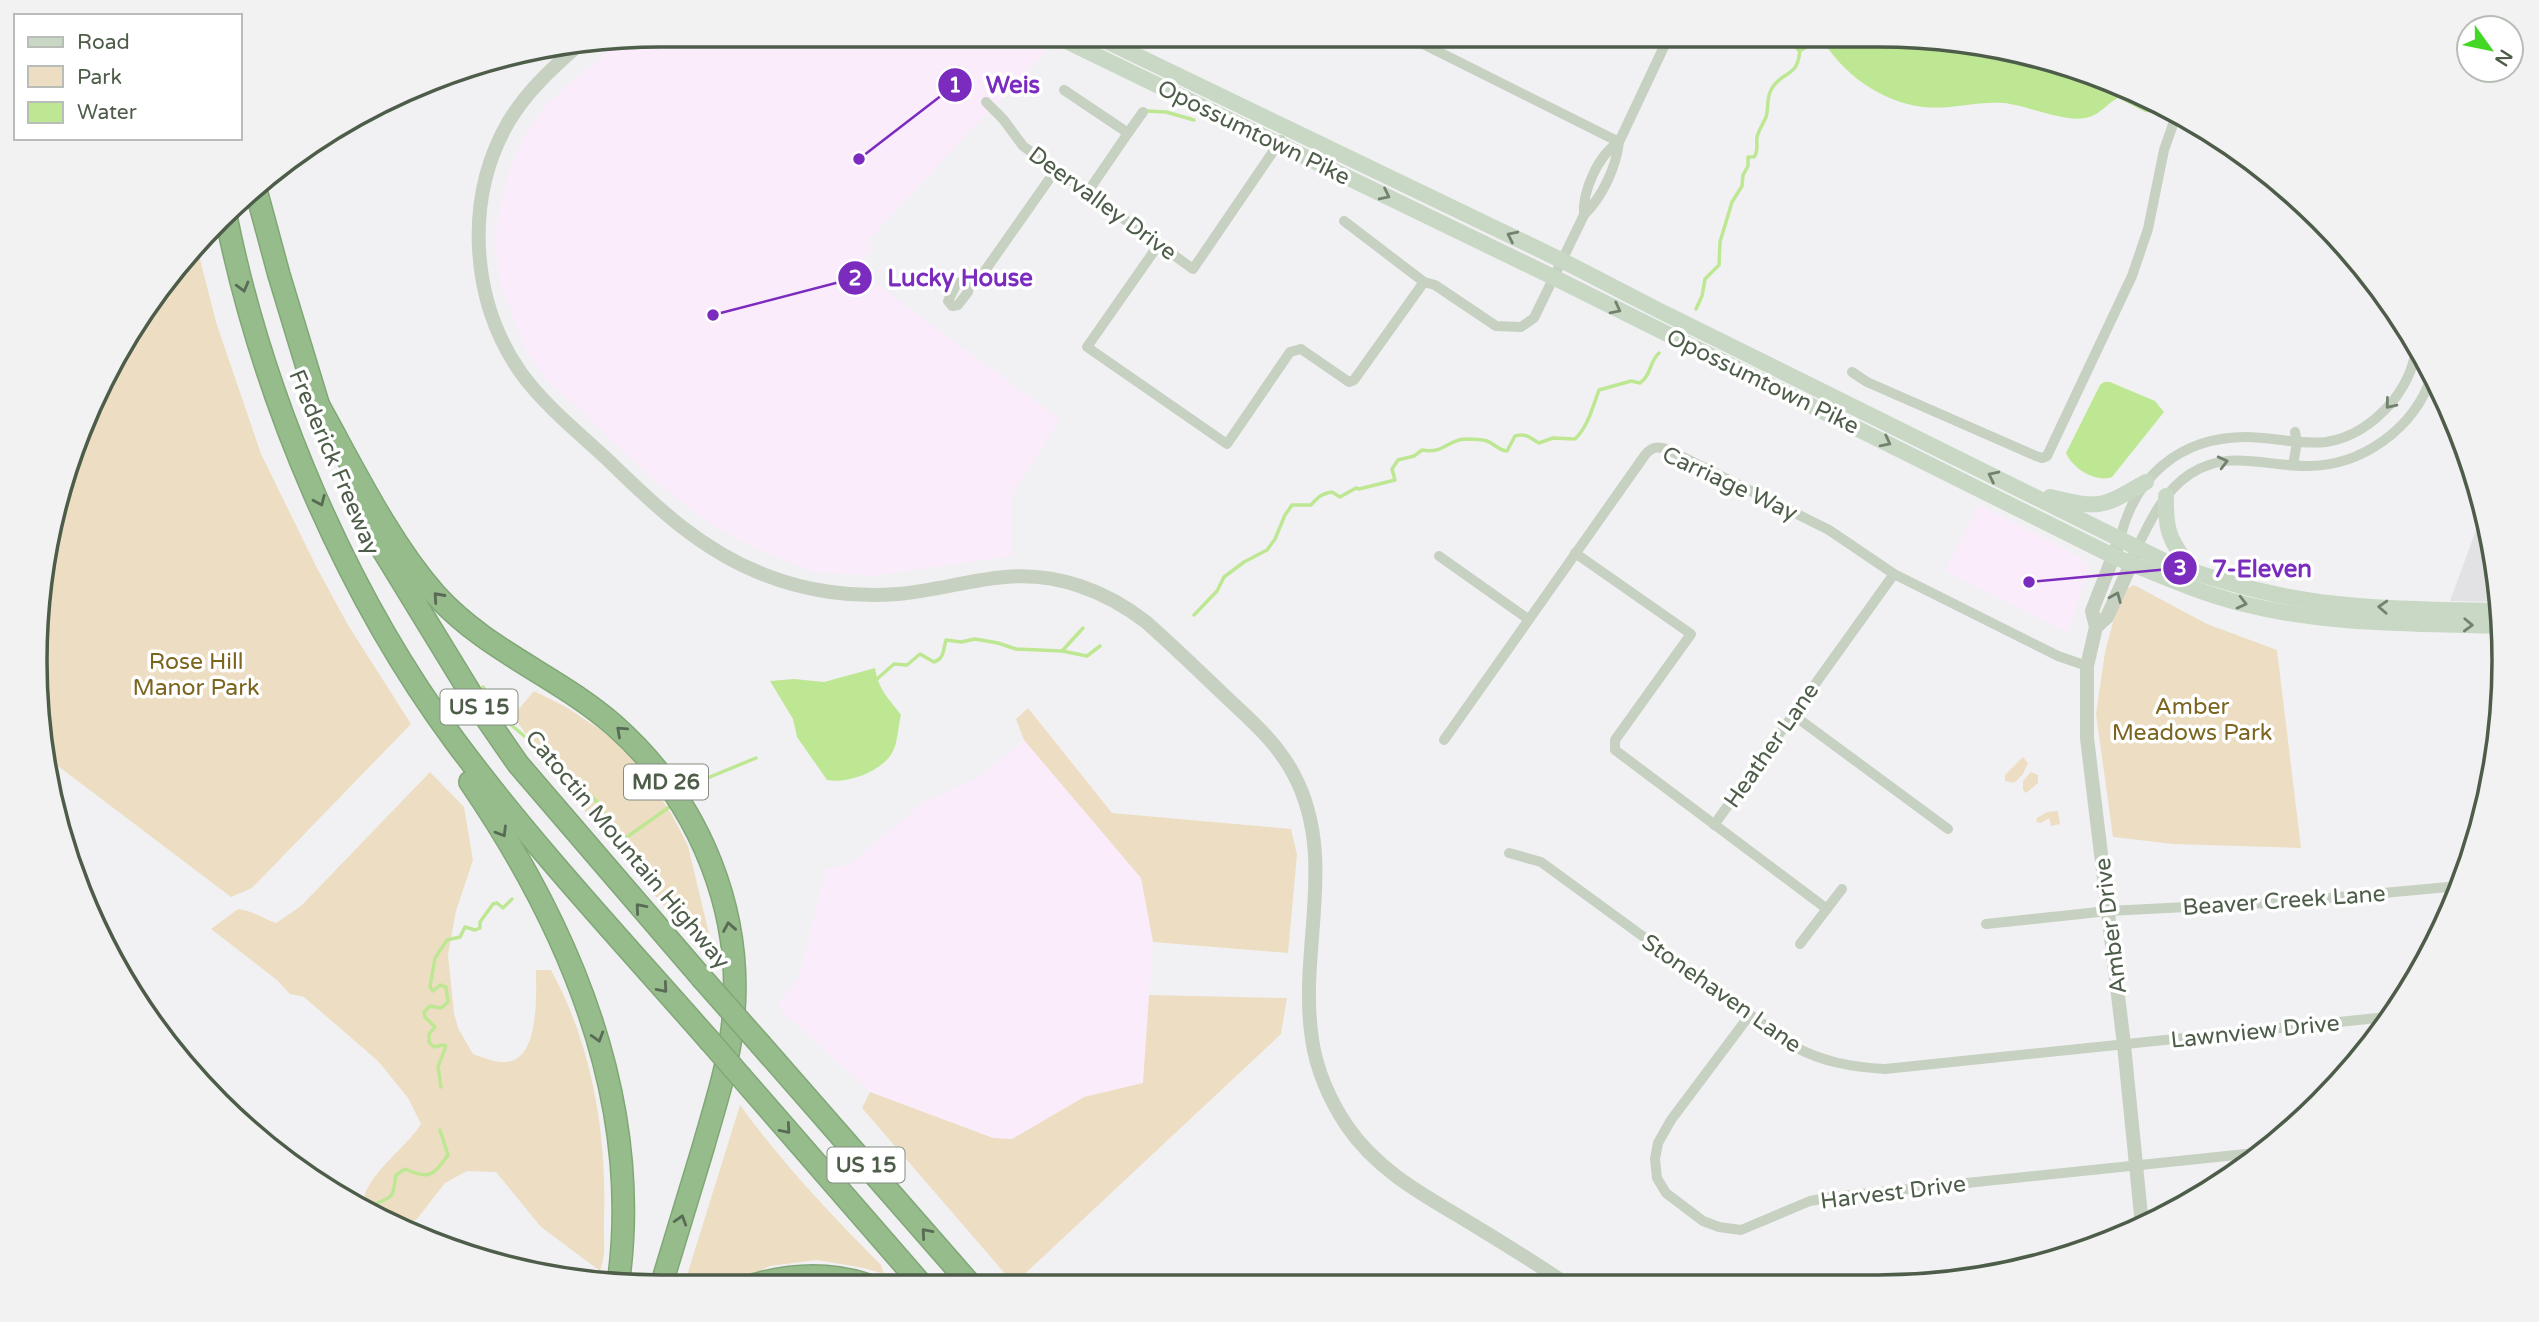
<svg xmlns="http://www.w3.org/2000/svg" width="2539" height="1322" viewBox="0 0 2539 1322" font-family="'Varela Round',sans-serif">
	<rect width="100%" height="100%" fill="#f1f1f3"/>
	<g fill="#fbecfb">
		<polygon points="661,35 1015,35 1047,50 868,240 873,250 856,269 1060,419 1011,497 1011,556 872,576 810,571 759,550 708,523 654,480 546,379 525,349 500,283 496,250 497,220 510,168 524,136 547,103 618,42"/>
		<polygon points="1979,505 2080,557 2089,566 2068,633 1945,571"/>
		<polygon points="1024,740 1141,878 1153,942 1143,1083 1084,1097 1012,1139 997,1139 870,1092 779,1008 781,1000 799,977 826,869 849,865 922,803 978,778"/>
	</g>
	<polygon fill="#e2e2e4" points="2483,511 2499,580 2499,602 2450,601"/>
	<g fill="#eddec3">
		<polygon points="198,251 216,322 261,454 317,568 348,625 411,724 252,888 231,897 50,760 36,702 56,499 140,314"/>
		<polygon points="2134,585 2207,624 2277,650 2301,848 2173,844 2113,837 2096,714 2105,652 2121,592"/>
		<path d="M534,691l32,16 53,35 27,33 26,40 16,31 23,96v17c-70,-78 -137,-158 -198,-243z"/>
		<polygon points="1028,708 1112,813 1291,829 1297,855 1288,953 1153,942 1141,878 1024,740 1016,719"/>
		<polygon points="2023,757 2028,763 2023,774 2014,783 2005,781 2005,775"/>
		<path d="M430,772l34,35 9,53 -17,51 -8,44 6,58 4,15 15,26c9,3 22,9 32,8 35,-1 31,-68 31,-92h15c41,75 56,163 53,249 -1,22 3,31 -4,52l-59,-44 -45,-55 -29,-1 -22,12 -28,36 -18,9 -15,-6 -22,-16c4,-33 41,-54 59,-82l-13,-26 -30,-37 -74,-64 -14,-3 -13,-14 -66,-51 27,-20c15,2 24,9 38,14l25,-17z"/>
		<polygon points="2031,772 2038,775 2038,783 2026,793 2023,790 2023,781"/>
		<polygon points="2058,811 2060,824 2051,826 2049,818 2041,823 2036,822 2037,818 2047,812"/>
		<polygon points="1149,995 1287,998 1281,1034 1014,1284 862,1108 870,1092 993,1138 1012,1139 1084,1097 1143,1083"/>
		<path d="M740,1105c42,58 91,110 141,160l3,9 -20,-6 -47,-8 -47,6 -41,19h-45z"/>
	</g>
	<g fill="#bee793">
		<path d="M1820,36h99l121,20 120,47 -7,5 3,5 -11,-1 -27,-14c-10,5 -16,14 -26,18 -23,10 -63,-11 -89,-13 -26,-2 -53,7 -80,4 -42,-5 -82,-34 -103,-71z"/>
		<path d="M2104,382h6l45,19 9,11 -52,65c-16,6 -39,-8 -46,-24l34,-68z"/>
		<path d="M875,668c4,23 13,29 26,47 -3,11 -3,28 -9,38 -11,19 -45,31 -65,27l-30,-43 -4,-18 -23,-38 24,-2 30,3z"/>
	</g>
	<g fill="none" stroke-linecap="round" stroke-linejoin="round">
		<g stroke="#bee793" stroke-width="3.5">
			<polyline points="1147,111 1166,112 1194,120"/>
			<path d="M1696,309l6,-13 3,-17 14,-14 1,-23 12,-40 10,-16 1,-11 5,-9v-9h6c5,-6 2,-13 3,-20 2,-7 6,-13 9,-20 3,-9 0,-18 5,-27 11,-21 28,-10 29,-43"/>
			<path d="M1194,615l23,-24 7,-14 20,-15 23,-12 8,-11 10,-24 7,-10h19c7,-8 10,-11 21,-13l8,5 16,-9 3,1 36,-9 -3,-11 6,-9 16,-4 8,-6c22,4 25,-10 43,-11 6,0 16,0 22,2 8,3 11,9 20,10l8,-15c13,-3 14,2 24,7l14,-5 22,1c13,-12 18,-33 24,-49l32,-9 9,2c11,-7 9,-21 19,-30"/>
			<polyline points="1062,651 1083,628"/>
			<path d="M877,679l17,-15 13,1 13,-11 14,8c11,-4 9,-13 12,-22l15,2 14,-3 23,4 18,6 46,2 25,5 13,-10"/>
			<polyline points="483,687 510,724 574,778 600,805 620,842 672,805"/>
			<polyline points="693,792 697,784 705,779 756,758"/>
			<polyline points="441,1087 438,1067 446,1046 443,1045 434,1047 429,1042 429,1034 435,1027 425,1017 424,1012 430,1006 441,1008 448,1002 446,987 440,985 433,991 430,987 435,958 447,940 460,937 465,927 475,930 480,928 480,922 493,904 497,903 503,908 512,899"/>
			<path d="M374,1215l1,-11c22,-9 17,-8 21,-29l9,-6c24,11 28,7 43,-14l-8,-25"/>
		</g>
		<polyline stroke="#bee793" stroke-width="10" points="1800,47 1818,36"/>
		<defs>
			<g id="motorway">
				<polyline points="256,190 279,275 320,410"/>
				<path d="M227,221c37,179 119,373 228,520 78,105 168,201 254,299"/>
				<path d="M315,399c36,64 72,140 120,195 51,57 123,82 179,131 86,76 133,190 118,305 -5,40 -18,79 -29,118 -14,46 -28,92 -42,138"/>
				<polyline points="354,492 378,542 482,712 518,764 701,977"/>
				<path d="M470,782c101,148 174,321 148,503"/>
				<polyline points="761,1045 971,1285"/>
				<polyline points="742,1078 922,1285"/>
				<path d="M753,1285c38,-11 77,-13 115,0"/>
			</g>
		</defs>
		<use href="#motorway" stroke="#81a777" stroke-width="24"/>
		<g stroke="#c6d1c2" stroke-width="10">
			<polyline points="1407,36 1619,142"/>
			<polyline points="1064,90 1128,133 1087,193"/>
			<polyline points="986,102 1003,119 1023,146 1193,269 1281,140"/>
			<polyline points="1128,133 1143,112"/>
			<path d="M1584,215c-2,-23 14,-60 35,-73"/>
			<polyline points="1344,221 1424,282"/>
			<path d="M1159,244l-72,103 140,97 63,-92 11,-3 48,33 5,-2 70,-98 11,3 61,41 25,1 13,-9 50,-103c18,-18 32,-47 35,-73l50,-106"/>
			<polygon points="964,281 969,286 968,292 958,305 952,306 948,301 957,283"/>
			<polyline points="969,286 977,282 1055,171"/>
			<polyline points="1852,372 1867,382 2036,456 2042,458 2047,456 2132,276 2148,229 2164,150 2177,113"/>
			<polyline points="2293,465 2297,442 2295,432"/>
			<path d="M2120,539c15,-63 60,-102 126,-102 26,0 53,8 80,5 28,-4 49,-20 67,-41 13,-17 23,-38 23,-59"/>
			<path d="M2137,548c13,-27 27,-57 53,-74 38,-25 75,-8 115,-8 57,1 110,-38 127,-91"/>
			<polyline points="1575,553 1691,634 1615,740 1615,750 1827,909"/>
			<polyline points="1439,556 1528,619"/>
			<polyline points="1792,714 1948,829"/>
			<path d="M1444,740l201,-285c7,-9 15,-9 24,-5l160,80 65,44 164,82 29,10"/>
			<polyline points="1714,825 1894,574"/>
			<path d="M1509,853l32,9 252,184c30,16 58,21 92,23l502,-52"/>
			<polyline points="1986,924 2108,911 2286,902 2459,886"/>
			<polyline points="1800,944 1842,889"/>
			<polyline points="1749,1016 1671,1120 1658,1143 1655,1159 1657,1178 1666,1193 1703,1221 1719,1227 1741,1230 1810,1201 1832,1197 2265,1152"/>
		</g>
		<g stroke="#c6d1c2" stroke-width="14">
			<path d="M574,49c-25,22 -48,44 -65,72 -45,77 -39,179 12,252 24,33 58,60 88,88 47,46 93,90 156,114 41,16 89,23 133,19 36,-3 71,-14 107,-17 52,-5 101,14 141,45 26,23 52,48 77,72 26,25 53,47 70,79 46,85 5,176 19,266 4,30 18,62 35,87 28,41 69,65 110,89 36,22 73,44 108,68"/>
			<polyline points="2120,539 2092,611 2096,627 2087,666 2087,738 2124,1045 2142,1225"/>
			<polyline points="2096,627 2107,617 2135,555"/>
		</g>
		<g stroke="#c9d8c5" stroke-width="16">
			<path d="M1054,35l501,243 558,278c44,18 86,37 131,48 83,21 171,19 256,22"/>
			<path d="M1094,35l469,226 95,49 506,251c58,22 122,39 184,44 50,5 101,5 152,6"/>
			<path d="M2166,496c-1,38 5,45 26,75"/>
			<path d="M2050,497c51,12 51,11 96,-15"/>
		</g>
		<use href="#motorway" stroke="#96bc8c" stroke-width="21"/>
		<defs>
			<g id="motorway-bridge">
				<polyline points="701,977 761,1045"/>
				<polyline points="709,1040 742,1078"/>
			</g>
		</defs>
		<use href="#motorway-bridge" stroke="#81a777" stroke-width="24" stroke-linecap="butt"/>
		<use href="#motorway-bridge" stroke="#96bc8c" stroke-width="21"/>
	</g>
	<defs><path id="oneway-chevron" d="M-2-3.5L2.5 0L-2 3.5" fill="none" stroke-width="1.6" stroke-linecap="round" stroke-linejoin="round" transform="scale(1.75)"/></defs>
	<g stroke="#73826f">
		<use href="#oneway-chevron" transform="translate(1385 195) rotate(26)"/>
		<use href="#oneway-chevron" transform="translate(1512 236) rotate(-154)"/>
		<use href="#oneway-chevron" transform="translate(1616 309) rotate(27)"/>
		<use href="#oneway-chevron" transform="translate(1886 442) rotate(27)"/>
		<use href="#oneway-chevron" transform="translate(1993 476) rotate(-154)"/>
		<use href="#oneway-chevron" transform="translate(2242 603) rotate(14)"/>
		<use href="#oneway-chevron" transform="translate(2383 607) rotate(-177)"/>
		<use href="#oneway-chevron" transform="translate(2468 625) rotate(2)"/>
	</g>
	<g stroke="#596b54">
		<use href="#oneway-chevron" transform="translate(243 287) rotate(75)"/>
		<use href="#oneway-chevron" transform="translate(320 501) rotate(66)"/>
		<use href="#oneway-chevron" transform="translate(438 597) rotate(-132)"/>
		<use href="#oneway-chevron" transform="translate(621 731) rotate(-138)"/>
		<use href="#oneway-chevron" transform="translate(502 832) rotate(59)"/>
		<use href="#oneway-chevron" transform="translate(640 908) rotate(-131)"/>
		<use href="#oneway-chevron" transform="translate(729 927) rotate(-100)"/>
		<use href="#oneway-chevron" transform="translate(663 988) rotate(49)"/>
		<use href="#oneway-chevron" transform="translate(598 1037) rotate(73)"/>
		<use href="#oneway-chevron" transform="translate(786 1129) rotate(49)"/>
		<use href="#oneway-chevron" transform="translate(681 1220) rotate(-73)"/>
		<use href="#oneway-chevron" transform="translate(926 1233) rotate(-131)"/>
	</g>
	<g stroke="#72806e">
		<use href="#oneway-chevron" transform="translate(2390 404) rotate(129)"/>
		<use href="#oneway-chevron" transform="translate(2223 462) rotate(-14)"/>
		<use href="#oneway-chevron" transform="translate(2116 597) rotate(-67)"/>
	</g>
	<g text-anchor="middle" stroke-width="7" stroke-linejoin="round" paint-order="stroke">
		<g fill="#fff" stroke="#838e80" stroke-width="2">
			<rect x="440.5" y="689.5" width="77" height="35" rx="5"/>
			<rect x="624" y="764.5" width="84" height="35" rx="5"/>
			<rect x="827.5" y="1147.5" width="77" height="35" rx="5"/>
		</g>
		<g font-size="21" font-weight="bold" fill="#4e5d4a">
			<text x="479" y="714">US 15</text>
			<text x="666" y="789">MD 26</text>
			<text x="866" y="1172">US 15</text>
		</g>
		<g font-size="23" fill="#4e5d4a" stroke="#fff">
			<text transform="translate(1254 132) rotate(26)" y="8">Opossumtown Pike</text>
			<text transform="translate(1103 203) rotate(36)" y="8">Deervalley Drive</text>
			<text transform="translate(1763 381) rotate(26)" y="8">Opossumtown Pike</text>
			<text transform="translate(335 462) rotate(67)" y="8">Frederick Freeway</text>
			<text transform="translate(1730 483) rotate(25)" y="8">Carriage Way</text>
			<text transform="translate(1771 745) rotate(-55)" y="8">Heather Lane</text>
			<text transform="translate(628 849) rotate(50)" y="8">Catoctin Mountain Highway</text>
			<text transform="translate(2284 900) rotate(-4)" y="8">Beaver Creek Lane</text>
			<text transform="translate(2110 926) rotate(-97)" y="8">Amber Drive</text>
			<text transform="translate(1722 993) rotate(35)" y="8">Stonehaven Lane</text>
			<text transform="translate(2255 1031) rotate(-6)" y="8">Lawnview Drive</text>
			<text transform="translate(1893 1192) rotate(-7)" y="8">Harvest Drive</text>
		</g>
		<g font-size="23" fill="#7b651e" stroke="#fff">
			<text x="196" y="669">Rose Hill<tspan x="196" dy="26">Manor Park</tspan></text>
			<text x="2192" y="714">Amber<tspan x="2192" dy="26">Meadows Park</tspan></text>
		</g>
	</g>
	<path d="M0 0H2539V1322H0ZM661 47H1878A614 614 0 0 1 2492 661V661A614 614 0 0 1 1878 1275H661A614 614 0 0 1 47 661V661A614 614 0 0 1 661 47Z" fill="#f1f2f1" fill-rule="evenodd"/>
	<path fill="none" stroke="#4e5d4a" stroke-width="3.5" d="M661 47H1878A614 614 0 0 1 2492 661V661A614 614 0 0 1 1878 1275H661A614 614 0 0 1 47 661V661A614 614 0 0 1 661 47Z"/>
	<path fill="none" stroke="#7b2cbf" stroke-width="2.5" d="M859 159L955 85M713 315L855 278M2029 582L2180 568"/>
	<g fill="#7b2cbf" stroke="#fff" stroke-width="2.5">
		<circle cx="859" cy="159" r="7"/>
		<circle cx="713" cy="315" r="7"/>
		<circle cx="2029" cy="582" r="7"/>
		<circle cx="955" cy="85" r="18"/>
		<circle cx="855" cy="278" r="18"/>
		<circle cx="2180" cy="568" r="18"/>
	</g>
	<g font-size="21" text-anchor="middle" font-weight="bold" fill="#fff">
		<text x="955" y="92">1</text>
		<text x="855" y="285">2</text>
		<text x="2180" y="575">3</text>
	</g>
	<g font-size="24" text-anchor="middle" font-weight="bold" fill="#7b2cbf" stroke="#fff" stroke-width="7" stroke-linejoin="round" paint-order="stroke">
		<text x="1013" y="93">Weis</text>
		<text x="960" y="286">Lucky House</text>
		<text x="2262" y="577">7-Eleven</text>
	</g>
	<rect x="14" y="14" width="228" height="126" fill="#ffffff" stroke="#b8beb7" stroke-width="2"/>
	<rect x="28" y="37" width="35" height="10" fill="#c9d8c5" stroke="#b8beb7" stroke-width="2"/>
	<text x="77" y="49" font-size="21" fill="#4e5d4a">Road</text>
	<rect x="28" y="66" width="35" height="21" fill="#eddec3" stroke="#b8beb7" stroke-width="2"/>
	<text x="77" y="84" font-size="21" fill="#4e5d4a">Park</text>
	<rect x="28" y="102" width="35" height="21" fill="#bee793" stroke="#b8beb7" stroke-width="2"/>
	<text x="77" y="119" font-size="21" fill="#4e5d4a">Water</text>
	<g transform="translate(2490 49) rotate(123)"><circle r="33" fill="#ffffff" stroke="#b8beb7" stroke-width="2"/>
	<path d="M0-5L12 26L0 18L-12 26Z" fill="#43d825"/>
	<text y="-10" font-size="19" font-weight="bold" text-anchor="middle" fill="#4e5d4a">N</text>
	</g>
</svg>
